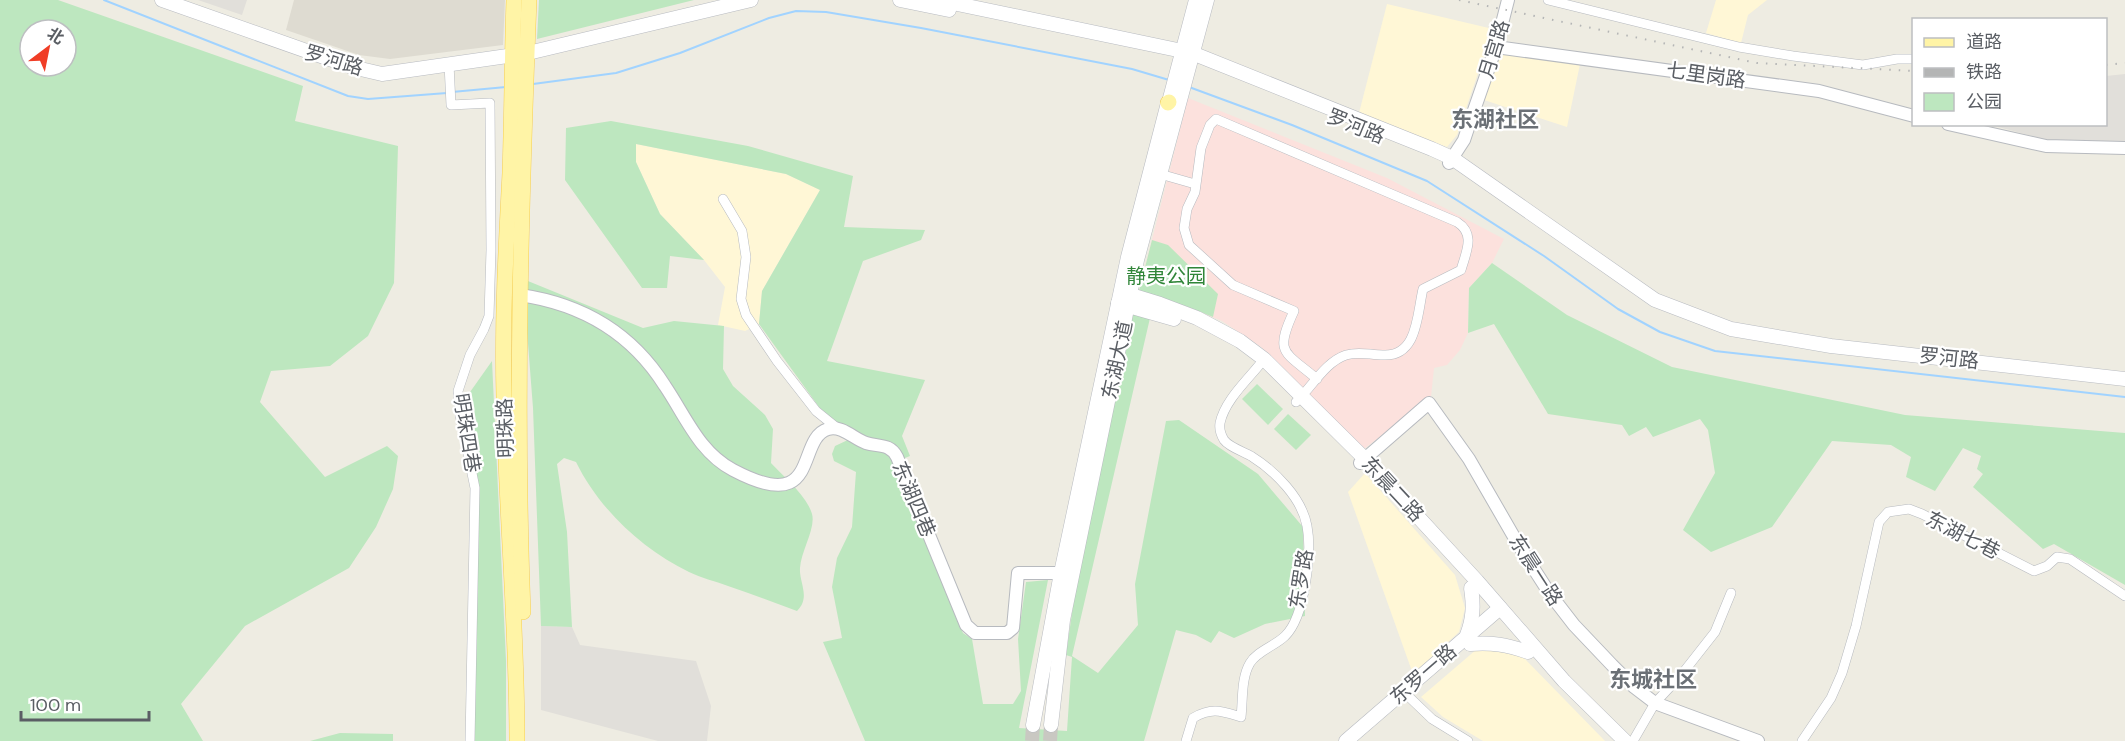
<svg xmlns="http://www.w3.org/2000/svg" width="2125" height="741" viewBox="0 0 2125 741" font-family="'DM Sans','Noto Sans SC',sans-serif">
	<rect width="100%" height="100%" fill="#eeece2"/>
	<g fill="#fff7d6">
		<polygon points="1716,0 1767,0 1748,15 1741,43 1706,33"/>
		<polygon points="1387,4 1493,29 1457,135 1447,147 1359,113"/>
		<polygon points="1502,52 1580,64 1567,127 1484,100"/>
		<polygon points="636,144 786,174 820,190 762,291 759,324 745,331 718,325 725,287 704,260 660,214 636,162"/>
		<polygon points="1365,473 1455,575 1465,608 1459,632 1413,674 1348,492"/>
		<polygon points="1477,649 1521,655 1605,741 1483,741 1443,717 1421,697"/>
	</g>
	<g fill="#e1dfda">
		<polygon points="198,0 247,0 242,15"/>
		<polygon points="2125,74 2125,145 2055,142 1991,125 2106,124 2106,76"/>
		<polygon points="541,626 572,627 580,645 696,661 711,706 707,741 658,741 541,710"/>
	</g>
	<polygon fill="#dedbd1" points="294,0 505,0 503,45 390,59 359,55 286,30"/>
	<polygon fill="#fce1dd" points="1188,98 1387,178 1504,239 1492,263 1469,288 1468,333 1460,350 1447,365 1434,368 1431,397 1364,449 1309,396 1289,373 1261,347 1222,321 1188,307 1139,291"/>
	<g fill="#bde7bf" fill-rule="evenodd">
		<path d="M0,0h58l245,86 -8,35 103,25 -4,137 -26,53 -38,30 -59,5 -11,31 65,75 62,-31 11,10 -5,33 -17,38 -27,41 -104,58 -64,78 22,37h-203zM30,30h36v36h-36z"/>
		<polygon points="539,0 694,0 537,39"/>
		<polygon points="611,121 748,146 853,176 844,227 925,230 921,240 863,261 827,361 925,380 902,436 910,456 892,463 963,633 972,639 983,704 1013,704 1021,691 1018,639 1026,582 1048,580 1019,728 1067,731 1072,657 1066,655 1074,599 1133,314 1150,318 1072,656 1098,673 1138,625 1135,584 1166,421 1179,420 1258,474 1303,527 1305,616 1265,624 1234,638 1219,631 1211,643 1196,635 1176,630 1144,741 865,741 823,642 842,638 832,587 837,558 852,527 856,472 834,461 832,454 835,446 850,439 839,425 819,407 759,324 762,291 820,190 786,174 636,144 636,162 660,214 704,260 670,256 667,288 642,288 565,180 566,128"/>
		<polygon points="1152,240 1168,245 1218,294 1213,317 1188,307 1139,291"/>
		<polygon points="1492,263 1567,315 1672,367 1905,415 2125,433 2125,585 2054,544 2043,549 1973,487 1983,474 1977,469 1981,456 1963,448 1935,491 1906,477 1911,457 1891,445 1832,441 1772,527 1711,552 1683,530 1715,473 1708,430 1700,419 1653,437 1646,427 1629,436 1622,425 1548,414 1494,324 1468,333 1469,288"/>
		<path d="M523,279l120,49 31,-7 50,5 -1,43 10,17 32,29 8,14 -2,34c13,14 36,33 41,51 4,14 -11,37 -12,54 -1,15 11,29 -3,43 -23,-9 -46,-17 -69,-25 -13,-5 -27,-8 -39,-14 -47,-23 -90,-63 -113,-110l-12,-4 -7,6 10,68 5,95 -31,-1 -8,-218z"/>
		<polygon points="492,361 506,661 506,741 473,741 479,489 463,402"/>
		<polygon points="1257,384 1283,409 1268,425 1242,399"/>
		<polygon points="1288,414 1311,435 1296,450 1274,429"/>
		<polygon points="340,733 393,734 393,741 310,741"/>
	</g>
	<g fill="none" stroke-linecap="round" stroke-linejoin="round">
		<g stroke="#a1d3ff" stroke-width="2">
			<polyline points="104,0 348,96 368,99 447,93"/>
			<polyline points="533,84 616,73 680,53 769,18 796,11 826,12 921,28 1132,69 1169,80"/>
			<polyline points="1189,87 1292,125 1427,181 1544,256 1618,309 1660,332 1715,351 2125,397"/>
			<polyline points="452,92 506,87"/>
		</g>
		<g stroke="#c9c8c2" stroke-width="14" stroke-dasharray="14 7" stroke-linecap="butt">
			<polyline points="1032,741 1033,725"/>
			<polyline points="1050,741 1051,725"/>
		</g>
		<defs>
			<g id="minor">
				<polyline points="1548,0 1739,47 1793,56 1863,65 1897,59 1914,59"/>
				<polyline points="449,64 451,105 490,103 491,250 489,316 484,329 470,355 458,391 460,415 475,488 470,741"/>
				<polyline points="1160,174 1195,184"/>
				<polyline points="723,199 742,231 746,257 741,299 746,315 777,361 816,411 837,428"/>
				<path d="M1296,402c16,-15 29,-40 50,-47 13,-4 24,0 37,0 35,2 34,-41 40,-66l38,-19c5,-18 15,-36 -4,-48l-241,-103 -6,6 -9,23 -6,44 -8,17 -3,19 5,17 44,40 61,26c-20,43 -10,40 23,68"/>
				<polyline points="1408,696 1432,719 1468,741"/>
				<path d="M1186,741l7,-23c19,-11 28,-7 48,-1 2,-17 0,-39 9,-54 7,-12 25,-17 35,-27 20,-19 27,-84 22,-110 -5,-28 -32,-55 -56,-70 -7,-4 -22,-9 -27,-16 -3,-5 -5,-11 -4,-17 5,-24 30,-45 44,-64"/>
				<polyline points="1633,741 1655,703 1682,674 1715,632 1731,593"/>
				<polyline points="1802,741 1831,698 1842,673 1856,626 1879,522 1888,512 1909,509 1922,514 2034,571 2047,566 2057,557 2070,559 2125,596"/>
			</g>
			<g id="tertiary">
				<polyline points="1496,47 1819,91 1914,116"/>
				<polyline points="1948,124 2046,146 2125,148"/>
				<polyline points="1449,163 1464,140 1471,119 1496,47 1508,0"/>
				<path d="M520,295c62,9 111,37 145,91 21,31 34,66 68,84 89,47 62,-31 95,-41 14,-4 26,10 38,14 12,4 24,0 31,14l69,168 9,8h32l6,-5 5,-55h43"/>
				<polyline points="1360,463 1429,403 1469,459 1521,549 1550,594 1574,625 1612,665 1634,687 1655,703 1758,741"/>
			</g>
			<g id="secondary">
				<polyline points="162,0 352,67 382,74 528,53 751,0"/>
				<polyline points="900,0 949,10"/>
				<polyline points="938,0 1192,53 1432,149 1452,158 1655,300 1731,329 1831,346 2125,379"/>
				<polyline points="1169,102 1196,0"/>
				<polyline points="1121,292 1160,304 1197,318 1240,341 1264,359 1364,458 1477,581 1564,681 1625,741"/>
				<polyline points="1118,303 1174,319"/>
				<path d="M1467,635c6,-16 7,-29 4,-47"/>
				<path d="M1470,644c22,-2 37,1 58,8"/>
				<polyline points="1033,725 1061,573 1128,257 1168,103"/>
				<polyline points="1051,725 1063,620 1137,260 1207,0"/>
				<polyline points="1346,741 1500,608"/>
			</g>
			<g id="primary">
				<path d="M514,0c-2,58 -2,115 -4,173 -4,74 -8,148 -6,223 2,115 13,230 13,345"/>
				<polyline points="1168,103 1169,102"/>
				<path d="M523,612c-8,-204 -2,-408 6,-612"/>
			</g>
		</defs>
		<use href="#minor" stroke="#b7babf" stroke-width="10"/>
		<use href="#tertiary" stroke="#b7babf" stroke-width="14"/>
		<use href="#secondary" stroke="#b8bbc1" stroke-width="15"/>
		<use href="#primary" stroke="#f7cf52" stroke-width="16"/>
		<use href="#minor" stroke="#fff" stroke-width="9"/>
		<use href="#tertiary" stroke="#fff" stroke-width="12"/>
		<use href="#secondary" stroke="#fff" stroke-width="14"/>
		<use href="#primary" stroke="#fff4a6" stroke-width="15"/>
		<g stroke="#b4b5b5" stroke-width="2" stroke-dasharray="1.5 8" stroke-linecap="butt">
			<polyline points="1459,0 1757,63 1914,71"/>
			<polyline points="2106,65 2125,63"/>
		</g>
	</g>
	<g text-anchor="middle" stroke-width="4.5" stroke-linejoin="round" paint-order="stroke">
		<g font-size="20" fill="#5a5e64" stroke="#fff">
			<text transform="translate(1494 49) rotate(-73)" y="7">月宫路</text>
			<text transform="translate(334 60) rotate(17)" y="7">罗河路</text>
			<text transform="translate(1706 75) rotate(8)" y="7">七里岗路</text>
			<text transform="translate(1356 126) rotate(22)" y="7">罗河路</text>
			<text transform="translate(1949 358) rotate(6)" y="7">罗河路</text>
			<text transform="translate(1117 360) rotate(-78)" y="7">东湖大道</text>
			<text transform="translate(505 428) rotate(-92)" y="7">明珠路</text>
			<text transform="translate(467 433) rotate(81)" y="7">明珠四巷</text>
			<text transform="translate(1393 489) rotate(47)" y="7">东晨二路</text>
			<text transform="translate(914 499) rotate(67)" y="7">东湖四巷</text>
			<text transform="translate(1963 535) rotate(27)" y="7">东湖七巷</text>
			<text transform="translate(1536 570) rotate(57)" y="7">东晨一路</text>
			<text transform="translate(1301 579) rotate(-81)" y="7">东罗路</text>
			<text transform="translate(1423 674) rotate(-41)" y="7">东罗一路</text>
		</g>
		<g font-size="20" fill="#308538" stroke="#fff">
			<text x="1166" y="283">静夷公园</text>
		</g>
		<g font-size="22" font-weight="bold" fill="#6b7076" stroke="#fff">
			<text x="1495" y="127">东湖社区</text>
			<text x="1653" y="687">东城社区</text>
		</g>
	</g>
	<rect x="1912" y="18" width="195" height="108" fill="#ffffff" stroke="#bdbfc1" stroke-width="1.5"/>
	<rect x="1924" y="38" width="30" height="9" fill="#fff4a6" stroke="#bdbfc1" stroke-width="1.5"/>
	<text x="1966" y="48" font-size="18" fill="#5a5e64">道路</text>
	<rect x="1924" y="68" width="30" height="9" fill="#b4b5b5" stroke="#bdbfc1" stroke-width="1.5"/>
	<text x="1966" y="78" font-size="18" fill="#5a5e64">铁路</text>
	<rect x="1924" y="93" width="30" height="18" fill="#bde7bf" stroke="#bdbfc1" stroke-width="1.5"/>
	<text x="1966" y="108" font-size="18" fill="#5a5e64">公园</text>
	<g transform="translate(48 48) rotate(32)"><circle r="28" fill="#ffffff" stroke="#bdbfc1" stroke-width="1.5"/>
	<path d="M0-4.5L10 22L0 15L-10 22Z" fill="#f03d26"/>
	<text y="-9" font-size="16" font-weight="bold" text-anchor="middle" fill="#5a5e64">北</text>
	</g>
	<path d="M21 711v9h128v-9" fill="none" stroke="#5a5e64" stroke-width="3"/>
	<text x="30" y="711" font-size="18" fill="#5a5e64" stroke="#ffffff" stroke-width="4.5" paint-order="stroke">100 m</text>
</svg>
